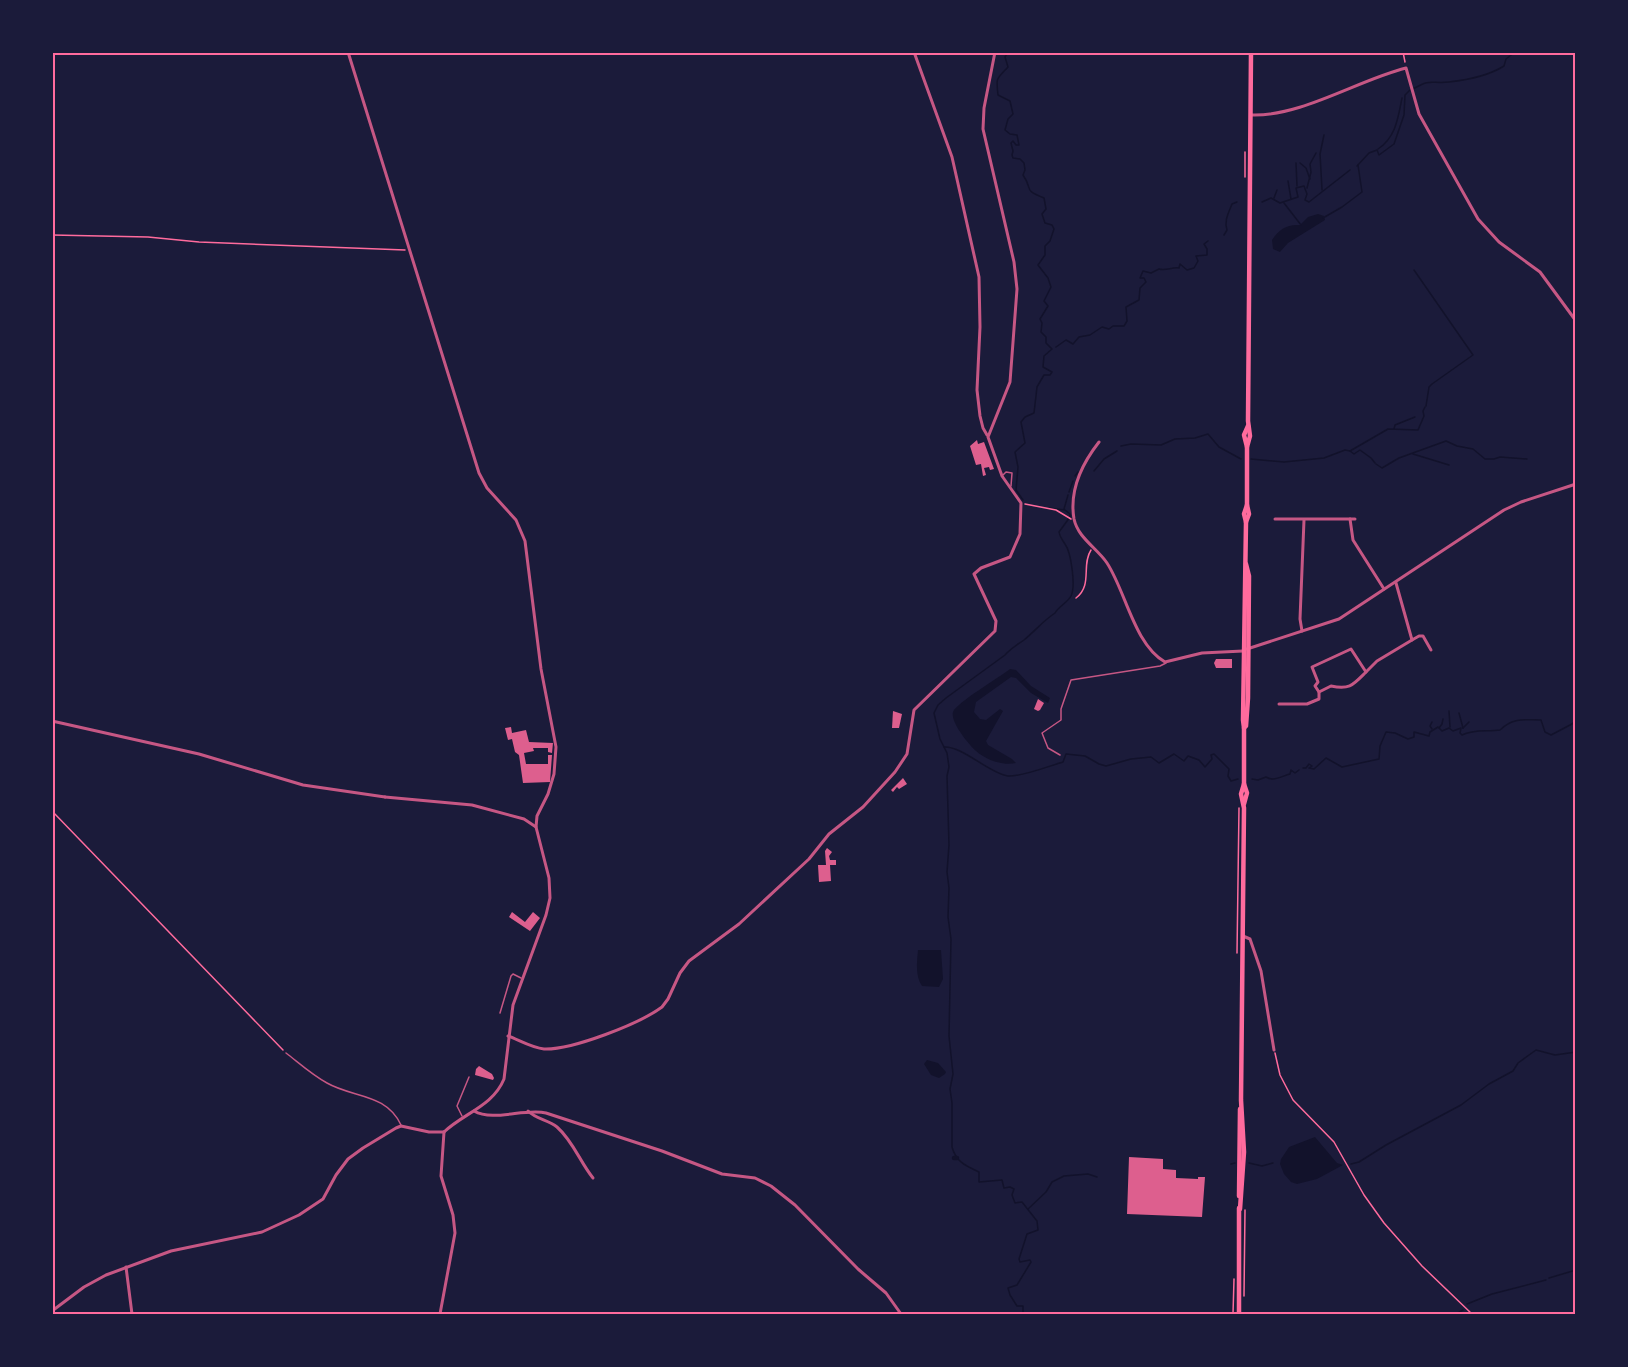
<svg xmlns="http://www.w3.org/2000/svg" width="1628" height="1367" viewBox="0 0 1628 1367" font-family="Roboto,sans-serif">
	<rect width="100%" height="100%" fill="#1b1b3a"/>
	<g fill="#12122b">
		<path d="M1318,214l6,2 1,4 -37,23 -8,9 -7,-3 -1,-9c7,-11 15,-16 28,-15l8,-8z"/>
		<path d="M1010,669l6,1 15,16 19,12 -2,5 -17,-10 -15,-15 -5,-1 -35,25 -2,10 6,7 6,1 14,-11 3,2 -17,30 2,4 24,14 4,4c-13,3 -30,-3 -40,-12 -7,-6 -26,-29 -23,-39 3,-9 47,-35 57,-43z"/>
		<path d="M918,950h23l2,29 -4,8 -17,-1c-7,-10 -5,-25 -4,-36z"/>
		<polygon points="927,1060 938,1063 946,1072 945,1074 939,1078 931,1075 924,1064"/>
		<polygon points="1315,1137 1337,1163 1343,1165 1317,1179 1297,1184 1291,1182 1284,1174 1280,1164 1281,1159 1289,1147"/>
	</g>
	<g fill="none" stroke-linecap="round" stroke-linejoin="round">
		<g stroke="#12122b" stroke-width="1.5">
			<path d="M1008,52l-3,5 3,10c-12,13 -12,10 -10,28l12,6 3,13 -5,5 -3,11 5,4 7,1 2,10h-3l-3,-4 -2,2 2,8 -1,4 1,3 7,1 4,4 1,7 -2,5c11,16 -1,14 21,23l2,11 -4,5 3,9 7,2 2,4 -4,12 -5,5v9l-7,10 10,13 3,9 -7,14 4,5 -8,13 2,4 -1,9 5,5v6l6,6 -8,7 -1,11 9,5 -2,3h-6l-7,12 -3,26 -9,4 -4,5 4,21 -10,9 3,15 -2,23 7,10"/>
			<path d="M1413,89c19,-11 17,-5 36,-7 18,-2 39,-6 55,-16l2,-7 9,-7"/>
			<path d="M1378,149c18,-12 20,-31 24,-51"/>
			<polyline points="1296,163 1297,186"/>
			<polyline points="1300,163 1306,168 1310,179"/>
			<polyline points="1357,166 1369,153 1377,150 1379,155 1394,144 1404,115 1405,95 1410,90"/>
			<polyline points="1288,181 1291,199"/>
			<polyline points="1307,188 1311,172 1310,164 1316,153"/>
			<polyline points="1322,190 1320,154 1324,135"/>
			<polyline points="1274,198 1277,190"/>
			<polyline points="1262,202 1271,198 1280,203 1298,197 1296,188 1304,186 1307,194 1305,200 1309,202 1350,170"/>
			<polyline points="1284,203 1301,225"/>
			<polyline points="1323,218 1342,207 1362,192 1358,165"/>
			<path d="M1224,235l3,-5c-3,-9 1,-16 5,-26l5,-2"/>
			<polyline points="1414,270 1473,355 1432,384 1429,387 1426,406"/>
			<path d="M1056,347l10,-7 7,4 6,-7 11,-2 12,-8 7,2 4,-3h11l3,-5 -1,-14 13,-7 1,-12 6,-6 -2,-4h-4l3,-7 8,2 8,-4c7,2 13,-2 20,-1l1,-4 7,6 7,-2 4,-7 -2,-5 11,-1v-6l-3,-5 4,-3"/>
			<polyline points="1394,429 1395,425 1415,417"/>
			<polyline points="1121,446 1131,444 1161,445 1175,439 1195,438 1208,434 1219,447 1241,459"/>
			<polyline points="1350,451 1354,454 1360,450 1371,458 1375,463"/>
			<polyline points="1413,454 1449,465"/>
			<polyline points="1251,459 1284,462 1324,458 1345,450 1350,451 1388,429 1418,430 1424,416 1423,411 1425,407"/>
			<polyline points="1376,464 1382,468 1399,458 1446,441 1457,446 1473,449 1485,459 1494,459 1500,457 1527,459"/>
			<polyline points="1094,471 1104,459 1117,451"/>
			<polyline points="1075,476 1078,472"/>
			<polyline points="1069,492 1073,481"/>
			<polyline points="1064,509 1068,495"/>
			<polyline points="1449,711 1450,727"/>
			<polyline points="1459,713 1463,728"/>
			<polyline points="1439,728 1442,724 1443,719"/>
			<polyline points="1463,728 1469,722"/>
			<polyline points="1432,729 1430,726 1432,722"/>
			<path d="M944,747c19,-1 46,27 64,29 14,1 41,-10 55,-14l3,-8 19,2 14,8 7,2 25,-7 20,-2 8,6 15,-9 10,7 4,-5 11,4 6,7 7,-8 -1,-4 3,-1 15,15 -1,7 3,5 7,-2"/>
			<path d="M1303,768h3l3,-4 3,2 -3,2 5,1 12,-11 16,9 37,-8 1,-13 6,-14 9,1 13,6 6,-2v-5l15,4 1,-4 8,-5 4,4 7,-3 4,3 8,-3 -1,5 2,2c12,-6 26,-3 38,-5 13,-13 25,-10 41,-10l4,12 6,3 21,-11 4,-4"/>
			<path d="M1252,779l6,1 8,-3c8,5 16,-1 24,-3l1,-4 4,3 4,-3"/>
			<polyline points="1249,1163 1262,1166 1273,1163"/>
			<polyline points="1231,1164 1235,1163"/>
			<polyline points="1351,1164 1359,1162 1386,1145 1461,1105 1489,1084 1513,1071 1518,1063 1536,1050 1555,1055 1576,1052"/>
			<polyline points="1028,1209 1046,1192 1052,1182 1064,1176 1088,1174 1097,1177"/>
			<polyline points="1549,1278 1576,1270"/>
			<polyline points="1467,1304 1492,1294 1546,1280"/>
			<path d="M1023,1314v-8h-6l-7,-11 -2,-7 9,-3 14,-23 -1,-2 -10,2 -1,-3 8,-25 11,-4 -1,-9 -15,-19 -7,1 -3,-8 2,-6 -4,-2 -6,1 -2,-8 -23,2v-10c-13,-6 -23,-10 -27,-25v-44l-2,-14 3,-15 -4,-38 2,-97 -3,-22 1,-29 -2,-16 2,-27 -2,-69 2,-9 -2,-14 -7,-14 -6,-26 4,-8 8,-7 59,-43c6,-7 12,-10 19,-15 12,-10 19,-19 31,-27 4,-7 12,-10 16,-17 5,-10 0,-44 -6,-52 -3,-5 -5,-6 -6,-12l11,-15v-3l-5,-4 -17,-2"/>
			<polyline points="1456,1314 1463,1310"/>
		</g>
		<polyline stroke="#12122b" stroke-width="4.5" points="954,1158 957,1158"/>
	</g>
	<g fill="#dd5f8e">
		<polygon points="977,440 978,444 984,442 994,469 990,470 989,467 984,468 986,475 983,476 981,464 976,465 970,446"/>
		<polygon points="1216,659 1232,659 1232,668 1216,668 1214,663"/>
		<polygon points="1038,699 1044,703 1040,710 1038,711 1034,709"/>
		<polygon points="893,711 902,714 899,728 892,728"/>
		<polygon points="511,727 512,733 526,730 529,742 553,743 552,753 548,752 548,748 533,748 534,751 524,753 526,764 548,764 548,755 552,755 550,782 523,783 519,755 515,752 512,739 508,740 505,728"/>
		<polygon points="903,778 907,784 899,789 897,787 893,792 891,790"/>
		<polygon points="827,848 832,852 829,856 830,860 836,860 836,865 830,865 831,881 819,882 818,865 826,865 825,851"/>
		<polygon points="512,912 525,922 533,912 540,918 530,931 509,917"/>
		<polygon points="479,1066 492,1074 494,1078 493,1080 475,1075 476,1069"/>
		<polygon points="1129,1157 1163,1159 1163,1169 1176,1170 1176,1178 1198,1179 1198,1177 1205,1177 1202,1217 1127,1214"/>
	</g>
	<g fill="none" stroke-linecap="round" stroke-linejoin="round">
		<g stroke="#ff6b9d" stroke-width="1.5">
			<polyline points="1403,52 1405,62"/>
			<polyline points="1245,177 1245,152"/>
			<polyline points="52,235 148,237 199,242 405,250"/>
			<polyline points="1025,504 1056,510 1071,519"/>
			<path d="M1076,598c17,-13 5,-33 15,-48"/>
			<polyline points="52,811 283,1050"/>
			<polyline points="1237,953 1239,808"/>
			<polyline points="1275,1053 1280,1075 1293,1100 1334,1142 1364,1195 1384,1223 1422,1266 1472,1314"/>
			<polyline points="1244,1296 1245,1210"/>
			<polyline points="1233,1314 1234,1279"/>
		</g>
		<g stroke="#c65784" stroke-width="1.5">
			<polyline points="1002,476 1006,472 1012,473 1011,486"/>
			<polyline points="1060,755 1048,748 1042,733 1061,720 1061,709 1071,680 1160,666 1166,663"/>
			<polyline points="500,1013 511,976 513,974 521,978"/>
			<path d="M286,1053c13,10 26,22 41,30 26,15 59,10 74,42"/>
			<polyline points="462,1116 457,1106 469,1077"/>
		</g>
		<g stroke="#c65784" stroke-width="3">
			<path d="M348,52l131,421 8,15 29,32 9,21 16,128 15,78 -2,27 -6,20 -11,22 -1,11 13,51 1,20 -4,17 -33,90 -9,74c-11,27 -40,34 -60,53"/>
			<polyline points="914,52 952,157 979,277 980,327 977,390 980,416 983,428 987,435"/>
			<path d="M1251,115c50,2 107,-35 155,-47l13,46 59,105 21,23 41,30 36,49"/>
			<path d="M1099,442c-18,23 -30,48 -25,77 4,19 23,29 33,44 19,29 27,81 58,99l37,-9 41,-2"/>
			<polyline points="1275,519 1355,519"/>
			<polyline points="1350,519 1353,540 1384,589"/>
			<polyline points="1396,583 1412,640 1419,636 1423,636 1431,650"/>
			<polyline points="1302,631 1300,619 1304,520"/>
			<path d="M1319,692l12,-6c19,4 22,-1 35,-14"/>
			<polyline points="1279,704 1307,704 1319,699 1319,692 1315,686 1318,682 1312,667 1351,649 1366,672 1377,661 1412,640"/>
			<polyline points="385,797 472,805 524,819 536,827"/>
			<polyline points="1243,936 1250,939 1261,971 1274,1050"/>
			<path d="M508,1036c11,4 24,12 36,13 28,1 95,-25 118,-42l6,-8 12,-26 9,-12 50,-37 70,-65 20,-25 34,-27 32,-35 12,-18 7,-44 81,-79 1,-10 -22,-47 7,-6 29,-11 10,-23 1,-31 -19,-27 -14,-39 22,-55 7,-93 -3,-27 -31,-133 1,-21 11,-56"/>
			<path d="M474,1111c19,11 51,-3 72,2l116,38 60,23 33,4 16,8 24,19 63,64 28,24 15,21"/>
			<path d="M528,1111c8,8 20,9 29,16 16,14 23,35 36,51"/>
			<polyline points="126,1267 132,1314"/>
			<polyline points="52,1311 84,1287 106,1275 171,1251 262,1232 299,1215 323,1199 336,1175 348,1159 363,1148 396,1128 401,1126 429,1132 444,1132"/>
			<polyline points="440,1314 455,1233 453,1215 441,1176 444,1132"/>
		</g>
		<g stroke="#c65784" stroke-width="3">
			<polyline points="1247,649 1339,619 1504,510 1521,502 1576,484"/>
			<polyline points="52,721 199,754 303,785 385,797"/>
		</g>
		<g stroke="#ff6b9d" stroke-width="4.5">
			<polyline points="1247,447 1244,435 1248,426"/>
			<polyline points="1246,522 1249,514 1247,505"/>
			<polyline points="1244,728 1246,726 1248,698 1249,576 1246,564"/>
			<polyline points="1244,804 1247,793 1244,784 1244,728 1243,720 1246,522 1244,514 1247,505 1247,447 1250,436 1248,421 1251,52"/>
			<polyline points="1239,1196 1240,1109"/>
			<polyline points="1240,1209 1244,1152 1241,1100 1244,808 1241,794 1244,784"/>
			<polyline points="1239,1314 1239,1208"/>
		</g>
	</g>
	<rect width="1628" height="1367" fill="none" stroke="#1b1b3a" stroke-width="108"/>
	<rect x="54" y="54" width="1520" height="1259" fill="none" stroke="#ff6b9d" stroke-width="2"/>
</svg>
